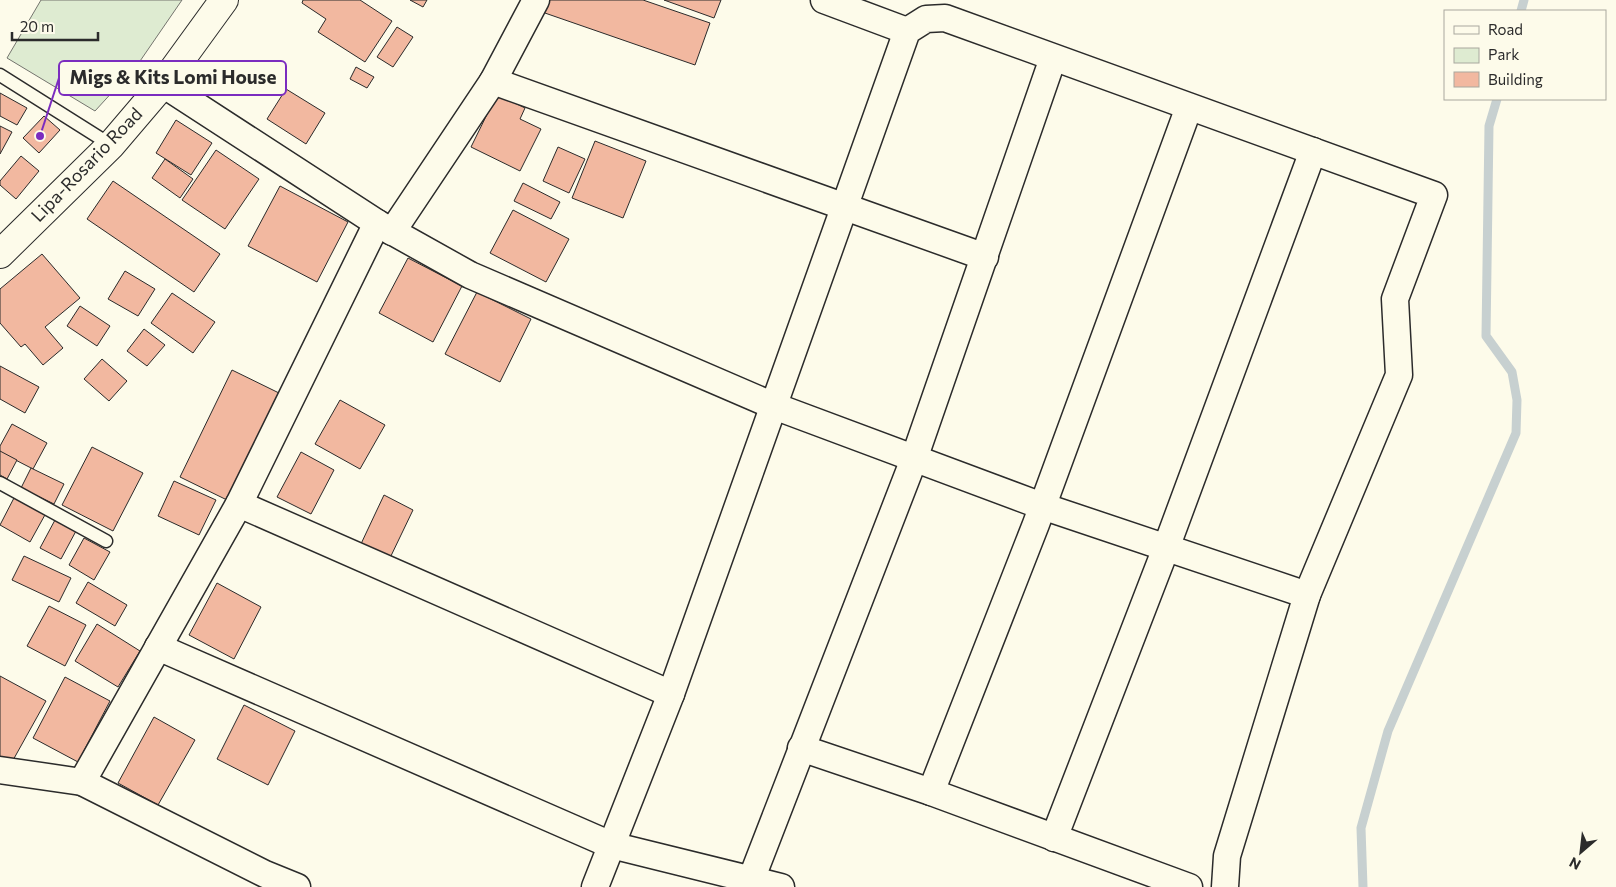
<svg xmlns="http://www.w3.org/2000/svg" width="1616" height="887" viewBox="0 0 1616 887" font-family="Commissioner,sans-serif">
	<rect width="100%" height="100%" fill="#fdfbea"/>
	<polygon fill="#deebd1" stroke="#74746e" points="41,0 182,0 138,64 95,111 7,58"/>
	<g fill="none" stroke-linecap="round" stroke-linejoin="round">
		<g stroke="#c7d0d0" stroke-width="9">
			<polyline points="1521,11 1524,0"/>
			<polyline points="1363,887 1361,828 1388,731 1516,433 1517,400 1512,372 1486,336 1489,126 1497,99"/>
		</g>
	</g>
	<g fill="#f2b8a0" stroke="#2b2b2b">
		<polygon points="303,0 360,0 392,21 365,62 318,32 326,19 302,3"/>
		<polygon points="410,0 427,0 423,7"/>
		<polygon points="546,0 643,0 710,23 695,65 542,12"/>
		<polygon points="664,0 721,0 714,18"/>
		<polygon points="397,27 413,37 393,67 377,57"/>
		<polygon points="356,67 374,77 367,88 350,79"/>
		<polygon points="286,89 325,113 306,144 267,119"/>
		<polygon points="0,93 27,108 17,125 0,116"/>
		<polygon points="497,94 525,108 520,119 541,129 520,171 471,147"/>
		<polygon points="44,116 60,130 39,153 23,138"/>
		<polygon points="176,120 212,143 191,175 156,153"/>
		<polygon points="0,126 12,132 0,154"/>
		<polygon points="595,141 646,161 623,218 572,198"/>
		<polygon points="558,147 585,159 569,193 543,181"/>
		<polygon points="216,150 259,179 225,229 182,200"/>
		<polygon points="21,156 39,171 16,199 0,185 0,181"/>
		<polygon points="165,159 193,179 180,198 152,178"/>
		<polygon points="113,181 220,254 194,292 87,219"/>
		<polygon points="523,183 560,202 551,219 514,201"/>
		<polygon points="280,186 348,222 317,282 248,246"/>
		<polygon points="513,210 569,239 546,282 490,253"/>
		<polygon points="42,254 80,298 45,327 63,348 43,365 25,344 21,347 0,323 0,289"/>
		<polygon points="408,258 462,286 433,342 379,313"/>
		<polygon points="125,271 155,289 138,316 108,299"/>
		<polygon points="477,292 531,319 500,382 445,354"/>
		<polygon points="172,293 215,322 193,353 151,323"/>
		<polygon points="80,306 110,326 97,346 67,326"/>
		<polygon points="144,329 165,345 147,366 127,351"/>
		<polygon points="102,359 127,381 109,401 84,379"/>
		<polygon points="0,366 39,387 25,413 0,399"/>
		<polygon points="232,370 279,393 227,500 180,477"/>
		<polygon points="340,400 385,425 360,469 315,444"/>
		<polygon points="12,424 47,443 33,469 0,452 0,446"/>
		<polygon points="92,447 143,473 113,531 62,505"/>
		<polygon points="0,451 17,460 7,479 0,475"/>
		<polygon points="301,452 334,470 311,514 277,497"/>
		<polygon points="31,468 64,484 54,504 21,488"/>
		<polygon points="174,481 216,500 199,535 158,516"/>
		<polygon points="384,495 413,510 389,560 360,546"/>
		<polygon points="15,496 46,513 30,542 0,525"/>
		<polygon points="55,520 76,531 61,559 40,548"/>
		<polygon points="84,538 110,552 94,580 69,565"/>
		<polygon points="24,556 71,578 59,602 12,580"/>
		<polygon points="88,582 127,605 115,626 76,603"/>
		<polygon points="217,583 261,607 234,659 189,635"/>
		<polygon points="49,606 86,625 65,666 27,646"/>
		<polygon points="97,624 140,651 118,687 75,661"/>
		<polygon points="0,676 46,701 7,771 0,767"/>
		<polygon points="65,677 110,701 78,762 33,738"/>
		<polygon points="244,705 295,731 268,785 217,759"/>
		<polygon points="154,717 195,740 158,805 118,783"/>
	</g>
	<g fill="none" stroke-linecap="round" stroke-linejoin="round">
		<defs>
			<g id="lane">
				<polyline points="0,75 111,145"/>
				<polyline points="0,483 106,541"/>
			</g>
			<g id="street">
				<polyline points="824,0 907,31"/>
				<polyline points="493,81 985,257"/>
				<polyline points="163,84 377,223 470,275 774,406 1042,506 1307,595"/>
				<polyline points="392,232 493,81 536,0"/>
				<polyline points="239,504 671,694"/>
				<polyline points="158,647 611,845 781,887"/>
				<polyline points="801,748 931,792 1189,887"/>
				<polyline points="0,770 82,782 265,874 297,887"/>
				<polyline points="82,782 239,504 377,223"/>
				<polyline points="931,792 1036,524 1189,107"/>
				<polyline points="1054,838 1166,548 1313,151"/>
				<polyline points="751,880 914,459 1053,58"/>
				<polyline points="595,887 671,694 907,31 926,19 945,18 1434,195 1395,299 1399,375 1307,595 1227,856 1225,887"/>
			</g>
			<polyline id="primary" points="0,254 111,145 163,84 224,0"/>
		</defs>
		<use href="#lane" stroke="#2b2b2b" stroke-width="15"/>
		<use href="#street" stroke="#2b2b2b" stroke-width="29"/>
		<use href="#primary" stroke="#2b2b2b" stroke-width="30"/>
		<use href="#lane" stroke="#fdfbea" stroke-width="12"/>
		<use href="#street" stroke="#fdfbea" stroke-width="26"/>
		<use href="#primary" stroke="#fdfbea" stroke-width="28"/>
	</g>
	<g text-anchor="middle" stroke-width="4" stroke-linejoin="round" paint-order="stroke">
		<g font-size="18" fill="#2b2b2b" stroke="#fdfbea">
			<text transform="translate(87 165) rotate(-46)" y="6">Lipa-Rosario Road</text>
		</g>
	</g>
	<path fill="none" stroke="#7b2cbf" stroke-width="2" d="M40 136L59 78"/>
	<circle fill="#7b2cbf" stroke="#fdfbea" stroke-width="2" cx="40" cy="136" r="5"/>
	<rect fill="#fdfbea" stroke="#7b2cbf" stroke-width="2" x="59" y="61" width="227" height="34" rx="5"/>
	<g font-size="19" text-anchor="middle" font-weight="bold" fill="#2b2b2b">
		<text x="173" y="84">Migs &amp; Kits Lomi House</text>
	</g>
	<rect x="1444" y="10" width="162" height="90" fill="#fdfbea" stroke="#a9a89e"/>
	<rect x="1454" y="26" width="25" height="8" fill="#fdfbea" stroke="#a9a89e"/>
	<text x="1488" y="35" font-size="15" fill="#2b2b2b">Road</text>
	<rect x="1454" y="48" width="25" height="15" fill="#deebd1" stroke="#a9a89e"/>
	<text x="1488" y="60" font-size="15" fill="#2b2b2b">Park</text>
	<rect x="1454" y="72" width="25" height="15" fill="#f2b8a0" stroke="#a9a89e"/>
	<text x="1488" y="85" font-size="15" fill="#2b2b2b">Building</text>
	<g transform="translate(1581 852) rotate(208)" stroke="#fdfbea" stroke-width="4" paint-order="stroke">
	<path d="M0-4L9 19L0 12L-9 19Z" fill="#2b2b2b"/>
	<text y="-8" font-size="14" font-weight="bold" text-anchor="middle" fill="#2b2b2b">N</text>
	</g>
	<path d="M12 32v8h86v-8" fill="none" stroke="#2b2b2b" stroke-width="2.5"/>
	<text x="20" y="32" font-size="15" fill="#2b2b2b" stroke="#fdfbea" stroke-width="4" paint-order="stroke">20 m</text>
</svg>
